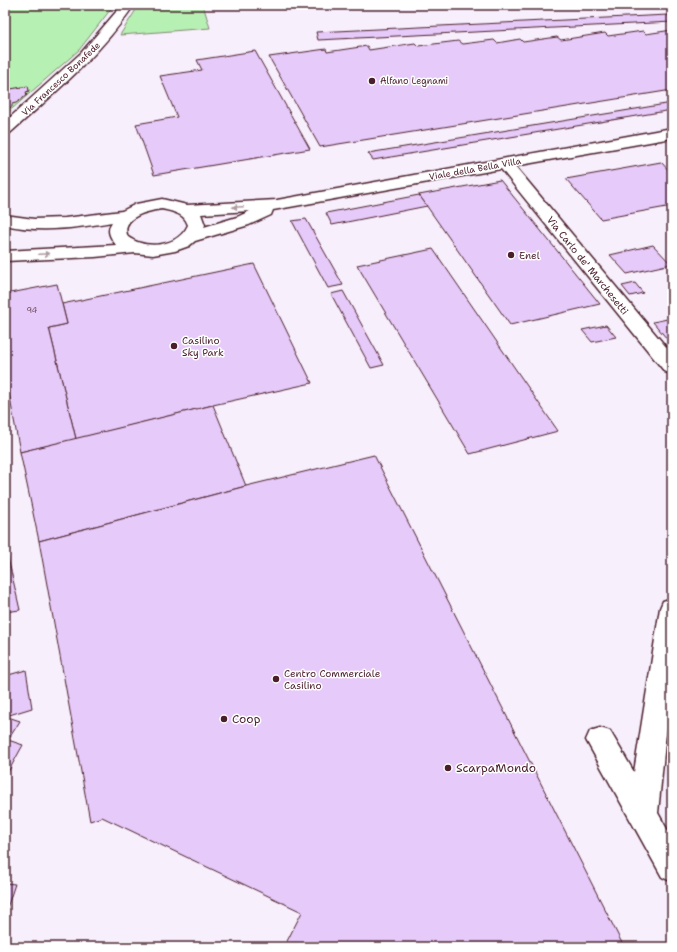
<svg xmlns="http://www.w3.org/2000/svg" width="677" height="952" viewBox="0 0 677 952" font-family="'Shantell Sans',sans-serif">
	<rect width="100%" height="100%" fill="#f8effd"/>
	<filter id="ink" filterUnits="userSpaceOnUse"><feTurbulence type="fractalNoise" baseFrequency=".025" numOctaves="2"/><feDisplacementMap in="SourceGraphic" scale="8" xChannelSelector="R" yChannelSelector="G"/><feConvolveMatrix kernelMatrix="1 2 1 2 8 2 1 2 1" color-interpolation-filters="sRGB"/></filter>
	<g filter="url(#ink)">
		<g fill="#b7f0b3" stroke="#80886f">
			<polygon points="5,5 114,5 79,50 5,115"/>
			<polygon points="139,5 203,5 210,28 120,35"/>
		</g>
		<g fill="#e6caf9" stroke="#4a1f2b">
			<polygon points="668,15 672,22 318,40 316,32"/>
			<polygon points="672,30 672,90 320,147 269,57 326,49 327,52 367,46 369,50 415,43 418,46 458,41 462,44 494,40 497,43 520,39 523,42 557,37 561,40 605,33 608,36 643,31 646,34"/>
			<polygon points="255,51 310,149 154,175 136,124 177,117 160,76 202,70 197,60"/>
			<polygon points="28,86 29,91 26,92 27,95 16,103 12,104 12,107 5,108 5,90"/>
			<polygon points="672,103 672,110 373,160 368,153"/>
			<polygon points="661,162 672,174 672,206 601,219 566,179"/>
			<polygon points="500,180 600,304 510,325 419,195"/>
			<polygon points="419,195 427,206 332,225 326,213"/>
			<polygon points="306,219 343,285 328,288 292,221"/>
			<polygon points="653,245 671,264 627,274 610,255"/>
			<polygon points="433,249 558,431 470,454 357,265"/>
			<polygon points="254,264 312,383 213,405 76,439 49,328 67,324 62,304"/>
			<polygon points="635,283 643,293 630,296 622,286"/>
			<polygon points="57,284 67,324 49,328 76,439 20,452 5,372 5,294"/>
			<polygon points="343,291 384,365 371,368 331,294"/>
			<polygon points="672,318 672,345 653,322"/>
			<polygon points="606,325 616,337 592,342 582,330"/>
			<polygon points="213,405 246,486 39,541 20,452"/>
			<polygon points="374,455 624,947 284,947 302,912 102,817 90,821 39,541 246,486"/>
			<polygon points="8,558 20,610 5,612 5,563"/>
			<polygon points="26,670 32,708 6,716 5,676"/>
			<polygon points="5,716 20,721 8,740 23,745 7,774 5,773"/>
			<polygon points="5,883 15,884 5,914"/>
		</g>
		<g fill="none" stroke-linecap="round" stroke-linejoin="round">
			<defs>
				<g id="minor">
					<path d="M122,5h12c-34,50 -79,88 -124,128l-5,2v-13l76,-69z"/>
					<path d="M672,128v10l-157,28 157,188v20l-7,-2 -164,-203 -228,41 -2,5 -22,10 -54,16 -6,5 -14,5 -22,4 -18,-2 -40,4 -90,4v-10l111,-6c-6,-8 -10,-14 -4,-23 -36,6 -71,11 -107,3v-10l29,4 31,-1 57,-7 14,-7 26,-5 25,6 90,-5zM162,209c11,3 22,4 26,16 -10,22 -42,25 -60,12 -9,-20 20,-26 34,-28zM250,211l-13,6 -33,10 1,-2 -4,-11z"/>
					<polygon points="672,598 672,692 665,742 658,813 672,838 672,882 662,877 586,740 590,731 600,728 610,731 634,772 660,608 663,601"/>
				</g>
			</defs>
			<use href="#minor" stroke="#4a1f2b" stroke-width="3"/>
			<use href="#minor" fill="#fff" fill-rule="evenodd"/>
		</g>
		<defs><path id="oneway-solid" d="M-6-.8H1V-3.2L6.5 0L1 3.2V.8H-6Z"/></defs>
		<g fill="#ae9aa0">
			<use href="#oneway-solid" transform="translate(238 207) rotate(177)"/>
			<use href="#oneway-solid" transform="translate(44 254) rotate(-2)"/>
		</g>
	</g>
	<g fill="#4a1f2b" stroke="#fff" stroke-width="1.5">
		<circle cx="372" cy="81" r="4"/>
		<circle cx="511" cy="255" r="4"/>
		<circle cx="174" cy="346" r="4"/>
		<circle cx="276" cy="679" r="4"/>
		<circle cx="224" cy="719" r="4"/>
		<circle cx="448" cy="768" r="4"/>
	</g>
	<g text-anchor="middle" stroke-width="3" stroke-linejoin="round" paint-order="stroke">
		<g font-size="8" fill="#714a5e">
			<text x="32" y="313">94</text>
		</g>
		<g font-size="9" fill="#4a1f2b" stroke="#fff">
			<text transform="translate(61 79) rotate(-43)" y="3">Via Francesco Bonafede</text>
			<text transform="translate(475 169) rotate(-10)" y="3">Viale della Bella Villa</text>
		</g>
		<g font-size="9" fill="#4a1f2b" stroke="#fff" text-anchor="start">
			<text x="380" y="84">Alfano Legnami</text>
		</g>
		<g font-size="10" fill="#4a1f2b" stroke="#fff" text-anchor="start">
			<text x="519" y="259">Enel</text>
			<text x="182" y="344">Casilino<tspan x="182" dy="12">Sky Park</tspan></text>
			<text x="284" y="677">Centro Commerciale<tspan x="284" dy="12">Casilino</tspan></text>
		</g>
		<g font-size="10" fill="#4a1f2b" stroke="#fff">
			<text transform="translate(588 265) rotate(51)" y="4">Via Carlo de' Marchesetti</text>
		</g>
		<g font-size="12" fill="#4a1f2b" stroke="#fff" text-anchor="start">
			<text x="232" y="723">Coop</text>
			<text x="456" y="772">ScarpaMondo</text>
		</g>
	</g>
	<rect width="677" height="952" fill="none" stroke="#fff" stroke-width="20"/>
	<rect x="10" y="10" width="657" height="932" fill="none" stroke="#4a1f2b" stroke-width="1.5" filter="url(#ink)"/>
</svg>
